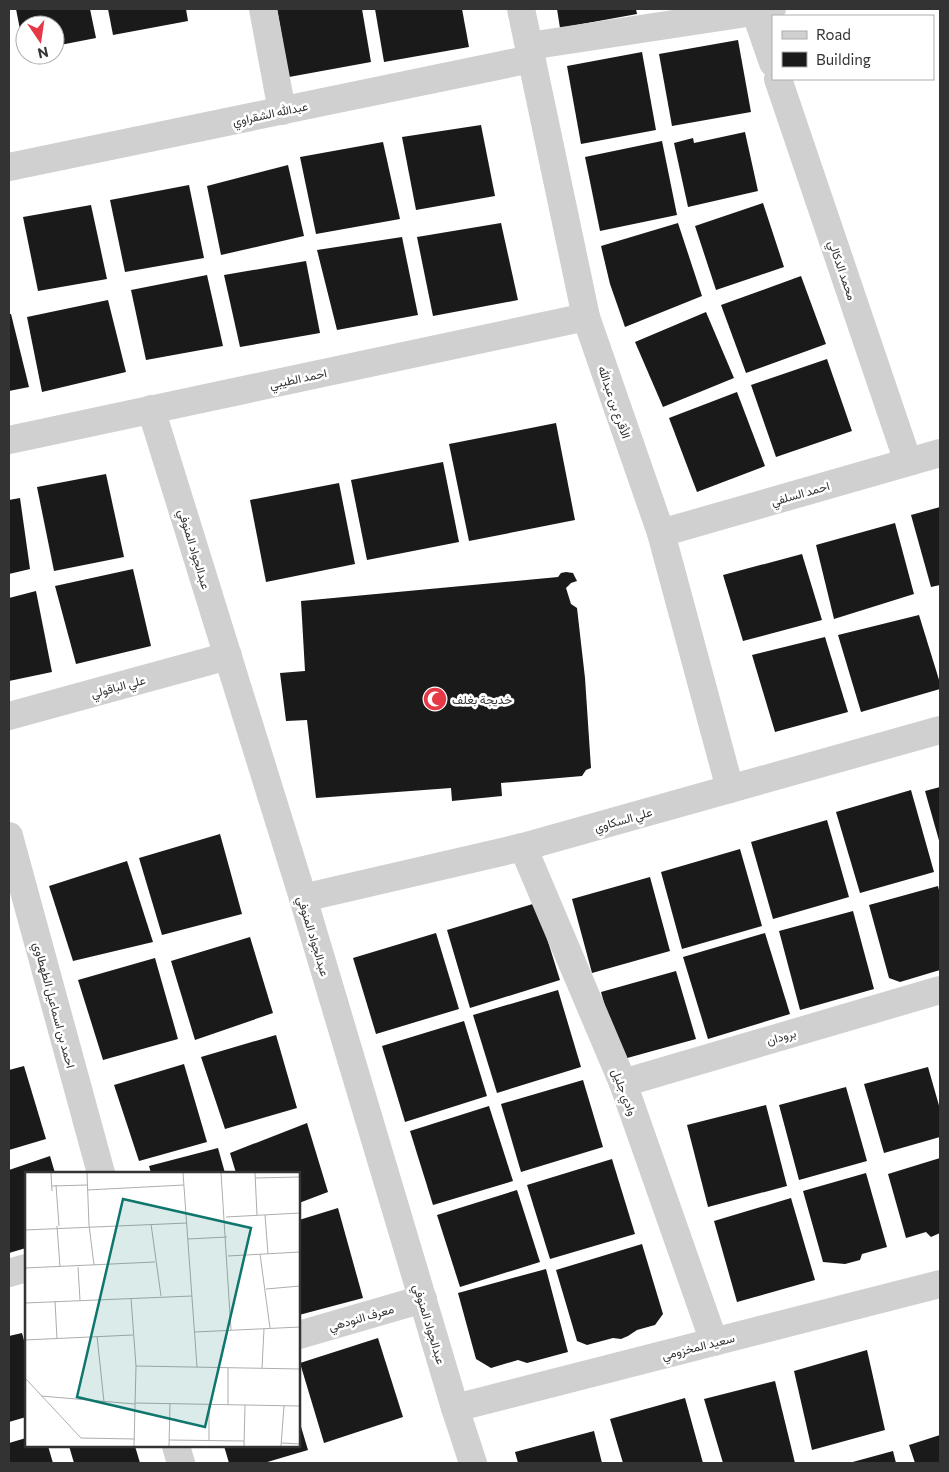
<svg xmlns="http://www.w3.org/2000/svg" width="949" height="1472" viewBox="0 0 949 1472" font-family="Commissioner,Vazirmatn,sans-serif">
  <rect width="100%" height="100%" fill="#fff"/>
  <g fill="#1a1a1a">
    <polygon points="16,9 90,9 96,38 55,46 55,25 25,25 24,50"/>
    <polygon points="108,9 186,9 188,21 113,35"/>
    <polygon points="277,9 362,9 371,62 289,77"/>
    <polygon points="375,9 462,9 469,47 384,62"/>
    <polygon points="557,9 636,9 637,14 560,28"/>
    <polygon points="738,40 751,112 672,126 659,54"/>
    <polygon points="642,52 656,130 581,144 567,66"/>
    <polygon points="481,125 495,196 416,210 402,137"/>
    <polygon points="745,132 758,191 688,207 674,143 693,138 694,143"/>
    <polygon points="662,141 677,215 600,231 585,157"/>
    <polygon points="383,142 400,219 316,234 300,157"/>
    <polygon points="288,165 304,236 221,255 207,186"/>
    <polygon points="189,185 204,258 125,272 110,200"/>
    <polygon points="763,203 784,267 716,290 695,226"/>
    <polygon points="91,205 107,279 38,291 23,217"/>
    <polygon points="501,223 518,300 433,316 417,237"/>
    <polygon points="678,223 702,296 625,327 610,284 601,246"/>
    <polygon points="402,237 418,315 337,330 317,250"/>
    <polygon points="306,261 320,333 240,347 224,275"/>
    <polygon points="207,275 223,346 146,360 131,290"/>
    <polygon points="801,276 826,344 746,373 721,305"/>
    <polygon points="108,300 126,372 42,392 27,317"/>
    <polygon points="706,312 734,378 663,407 635,342"/>
    <polygon points="9,314 11,314 29,387 9,391"/>
    <polygon points="827,359 852,431 776,457 751,385"/>
    <polygon points="737,392 765,466 697,492 669,418"/>
    <polygon points="556,423 575,520 469,541 449,444"/>
    <polygon points="443,462 459,542 367,560 351,480"/>
    <polygon points="106,474 124,557 54,571 37,487"/>
    <polygon points="339,483 355,564 266,582 250,500"/>
    <polygon points="20,498 30,569 9,574 9,500"/>
    <polygon points="940,507 940,585 931,587 911,515"/>
    <polygon points="895,523 914,594 834,619 816,545"/>
    <polygon points="802,554 822,620 743,641 723,575"/>
    <polygon points="133,569 151,646 76,664 55,586"/>
    <polygon points="566,572 573,573 577,581 571,583 566,588 571,604 577,608 585,678 591,768 586,770 582,776 501,783 502,796 452,801 451,788 316,798 307,720 286,721 280,673 305,671 301,601 558,577 561,573"/>
    <polygon points="36,591 52,672 9,681 9,598"/>
    <polygon points="919,615 940,683 940,689 861,712 838,635"/>
    <polygon points="825,637 848,712 775,732 752,655"/>
    <polygon points="940,787 940,844 925,791"/>
    <polygon points="911,790 934,872 860,893 836,812"/>
    <polygon points="827,820 849,897 773,919 751,842"/>
    <polygon points="220,834 242,914 162,935 139,858"/>
    <polygon points="740,849 762,926 682,949 661,872"/>
    <polygon points="127,861 153,942 73,961 49,886"/>
    <polygon points="650,877 670,951 592,973 572,899"/>
    <polygon points="938,886 940,894 940,970 900,982 889,978 869,905"/>
    <polygon points="536,903 560,980 470,1008 447,930"/>
    <polygon points="853,911 874,989 800,1010 779,931"/>
    <polygon points="436,933 459,1009 376,1034 353,958"/>
    <polygon points="765,933 790,1014 708,1039 683,957"/>
    <polygon points="250,937 273,1013 195,1040 171,961"/>
    <polygon points="155,958 178,1039 103,1060 78,980"/>
    <polygon points="676,971 696,1039 620,1060 601,992"/>
    <polygon points="558,990 581,1067 497,1093 473,1015"/>
    <polygon points="464,1021 487,1096 405,1122 382,1046"/>
    <polygon points="276,1035 297,1108 225,1129 201,1057"/>
    <polygon points="184,1064 207,1142 139,1161 114,1085"/>
    <polygon points="24,1066 46,1139 9,1150 9,1070"/>
    <polygon points="928,1067 940,1109 940,1137 884,1153 864,1084"/>
    <polygon points="583,1080 603,1147 521,1172 501,1104"/>
    <polygon points="846,1087 867,1161 799,1180 779,1105"/>
    <polygon points="766,1105 787,1186 708,1207 687,1125"/>
    <polygon points="489,1106 513,1181 433,1205 410,1131"/>
    <polygon points="307,1123 328,1192 299,1203 299,1173 236,1173 230,1153"/>
    <polygon points="218,1148 225,1173 151,1173 149,1166"/>
    <polygon points="50,1156 55,1173 26,1173 26,1248 9,1253 9,1170"/>
    <polygon points="940,1158 940,1233 931,1237 926,1232 906,1238 888,1174"/>
    <polygon points="612,1159 635,1234 550,1259 527,1185"/>
    <polygon points="866,1173 887,1247 862,1254 860,1260 845,1264 823,1262 803,1191"/>
    <polygon points="517,1190 540,1262 460,1287 437,1215"/>
    <polygon points="791,1198 815,1280 737,1302 714,1221"/>
    <polygon points="338,1208 363,1298 299,1315 299,1220"/>
    <polygon points="642,1244 663,1314 655,1325 637,1330 628,1336 621,1339 613,1338 587,1345 577,1341 556,1270"/>
    <polygon points="546,1269 568,1352 527,1363 518,1360 491,1368 476,1359 458,1293"/>
    <polygon points="22,1333 26,1348 26,1417 9,1422 9,1336"/>
    <polygon points="378,1338 403,1417 324,1443 300,1363"/>
    <polygon points="867,1350 885,1430 812,1450 794,1371"/>
    <polygon points="775,1381 795,1463 723,1463 704,1399"/>
    <polygon points="685,1398 703,1463 623,1463 610,1419"/>
    <polygon points="299,1420 308,1450 264,1463 229,1463 224,1446 299,1446"/>
    <polygon points="594,1431 602,1463 518,1463 515,1452"/>
    <polygon points="940,1435 940,1463 915,1463 909,1445"/>
    <polygon points="26,1438 26,1446 48,1446 53,1463 9,1463 9,1443"/>
    <polygon points="69,1446 135,1446 140,1463 74,1463"/>
    <polygon points="893,1451 896,1463 849,1463"/>
  </g>
  <g fill="none" stroke-linecap="round" stroke-linejoin="round">
    <g stroke="#d0d0d0" stroke-width="28">
      <polyline points="263,9 282,111"/>
      <polyline points="521,9 586,317 661,533 730,789"/>
      <polyline points="755,11 773,63"/>
      <polyline points="529,46 772,9"/>
      <polyline points="778,79 908,462"/>
      <polyline points="9,167 531,59"/>
      <polyline points="151,409 303,898 455,1408 473,1463"/>
      <polyline points="9,440 586,317"/>
      <polyline points="661,533 940,453"/>
      <polyline points="9,716 228,656"/>
      <polyline points="9,836 101,1173"/>
      <polyline points="523,847 623,1083 714,1342"/>
      <polyline points="303,898 523,847 940,730"/>
      <polyline points="623,1083 940,990"/>
      <polyline points="9,1273 26,1268"/>
      <polyline points="299,1335 423,1299"/>
      <polyline points="455,1408 940,1284"/>
      <polyline points="176,1446 181,1463"/>
    </g>
  </g>
  <defs>
    <g id="mosque-disc" transform="scale(1.25)"><circle r="9.5" fill="#e63946" stroke="#fff"/><path d="M3.5-4.9A6 6 0 1 0 3.5 4.9A5 5 0 1 1 3.5-4.9Z" fill="#fff"/></g>
  </defs>
  <g fill-rule="evenodd">
    <use href="#mosque-disc" x="435" y="699"/>
  </g>
  <g text-anchor="middle" dominant-baseline="central" stroke-width="5" stroke-linejoin="round" paint-order="stroke">
    <g font-size="12" fill="#333" stroke="#fff">
      <text transform="translate(270 113) rotate(-12)">عبدالله الشقراوي</text>
      <text transform="translate(843 270) rotate(71)">محمد الدكالي</text>
      <text transform="translate(298 378) rotate(-12)">احمد الطيبي</text>
      <text transform="translate(615 402) rotate(71)">الأقرع بن عبدالله</text>
      <text transform="translate(800 493) rotate(-16)">احمد السلفي</text>
      <text transform="translate(195 549) rotate(73)">عبدالجواد المنوفي</text>
      <text transform="translate(118 686) rotate(-15)">علي الباقولي</text>
      <text transform="translate(623 819) rotate(-16)">علي السكاوي</text>
      <text transform="translate(314 936) rotate(73)">عبدالجواد المنوفي</text>
      <text transform="translate(55 1005) rotate(75)">احمد بن اسماعيل الطهطاوي</text>
      <text transform="translate(781 1036) rotate(-16)">برودان</text>
      <text transform="translate(625 1092) rotate(69)">وادي جليل</text>
      <text transform="translate(361 1317) rotate(-16)">معرف النودهي</text>
      <text transform="translate(430 1324) rotate(73)">عبدالجواد المنوفي</text>
      <text transform="translate(698 1346) rotate(-14)">سعيد المخزومي</text>
    </g>
    <g font-size="12" fill="#333" stroke="#fff" text-anchor="start">
      <text x="452" y="699">خديجة بغلف</text>
    </g>
  </g>
  <g transform="translate(25 1172)">
    <rect width="275" height="275" fill="#fff"/>
    <path fill="none" stroke="#adadad" stroke-width="1" d="M26 1 27 19M62 1 64 53 69 93M158 1 172 195M196 1 206 158M230 1 232 43M230 6 275 5M31 13 34 54M27 14 62 13M62 18 159 13M240 43 243 82M201 45 275 41M126 52 136 124M32 54 35 95M0 58 162 51M163 67 202 65M235 82 245 156M203 84 275 80M53 95 55 128M0 96 130 90M241 117 275 114M106 126 111 194 109 274M30 129 32 167M0 131 167 124M170 160 275 155M72 164 79 230M0 168 108 163M111 194 275 197M237 196 239 157M0 206 56 266 110 267M16 224 110 232M110 231 275 234M203 233V196M144 268 219 269M184 268V232M257 271 275 272M144 274 145 231M219 274 220 233M256 274 259 234"/>
    <path fill="#0f766e" fill-opacity="0.15" stroke="#0f766e" stroke-width="2.5" d="M98 27 226 56 180 255 52 225Z"/>
    <rect width="275" height="275" fill="none" stroke="#333" stroke-width="2.5"/>
  </g>
  <rect width="949" height="1472" fill="none" stroke="#333333" stroke-width="20"/>
  <rect x="772" y="15" width="162" height="65" fill="#ffffff" stroke="#adadad"/>
  <rect x="782" y="31" width="25" height="8" fill="#d0d0d0" stroke="#adadad"/>
  <text x="816" y="40" font-size="15" fill="#333333">Road</text>
  <rect x="782" y="52" width="25" height="15" fill="#1a1a1a" stroke="#adadad"/>
  <text x="816" y="65" font-size="15" fill="#333333">Building</text>
  <g transform="translate(40 40) rotate(167)"><circle r="24" fill="#ffffff" stroke="#adadad"/>
  <path d="M0-4L9 19L0 12L-9 19Z" fill="#e63946"/>
  <text y="-8" font-size="14" font-weight="bold" text-anchor="middle" fill="#333333">N</text>
  </g>
</svg>
